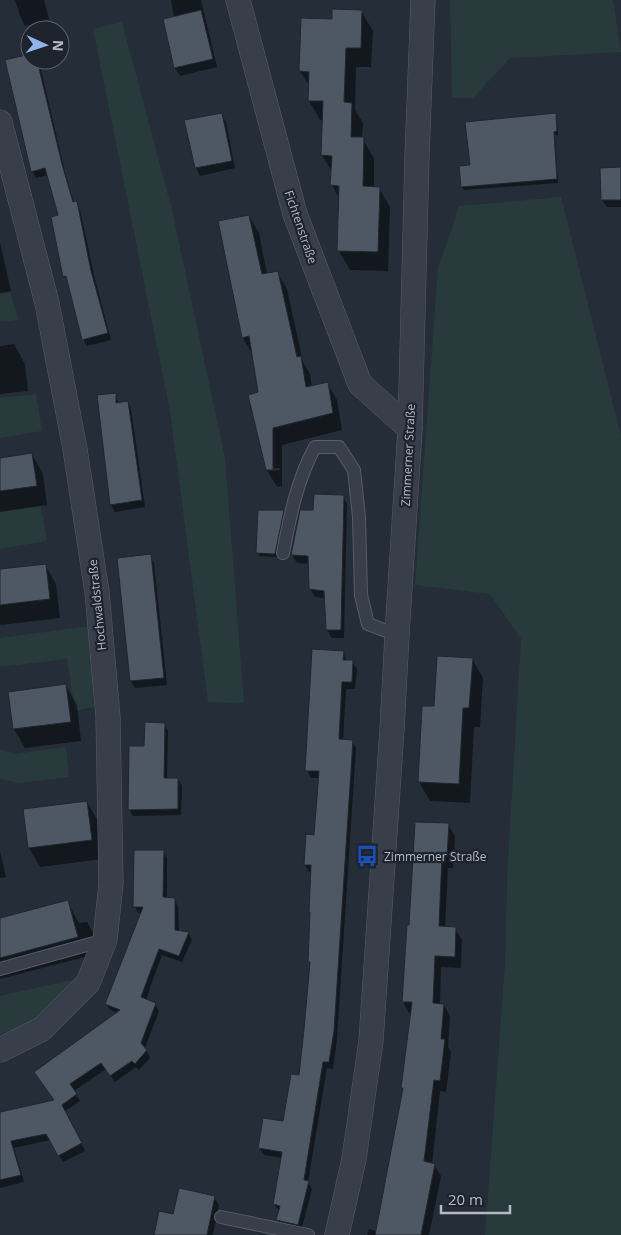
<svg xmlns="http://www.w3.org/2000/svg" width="621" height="1235" viewBox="0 0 621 1235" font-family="'Open Sans',sans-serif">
  <rect width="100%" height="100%" fill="#252d39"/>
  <g fill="#283a3b">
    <polygon points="450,0 613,0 621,52 510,58 473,98 452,98"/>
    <polygon points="122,22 172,210 225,458 244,703 208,702 170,411 93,29"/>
    <polygon points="561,197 621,436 621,1235 485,1235 505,964 507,878 521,639 490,594 415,585 438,267 454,223 458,206"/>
    <polygon points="10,293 19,320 0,322 0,294"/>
    <polygon points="36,394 42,431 0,438 0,398"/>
    <polygon points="41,506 47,541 0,549 0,511"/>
    <polygon points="90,626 94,707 75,711 67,659 0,667 0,638"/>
    <polygon points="66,747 69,777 19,783 0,779 0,749 14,754"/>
    <polygon points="75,979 51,1009 21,1028 0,1034 0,996"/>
  </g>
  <g fill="#0007" fill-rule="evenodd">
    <polygon points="15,0 44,0 49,19 25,26 21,18"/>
    <polygon points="171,0 201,0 217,67 180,76 175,68 164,20 174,17"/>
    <polygon points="361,11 373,31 371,67 356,67 355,110 363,123 362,138 374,158 374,188 379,188 390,207 388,271 350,270 339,251 340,200 332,185 332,172 322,155 324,120 320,120 309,101 310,87 300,71 302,19 333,20"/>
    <polygon points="30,55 30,60 39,61 65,172 74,203 76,203 80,210 95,279 111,340 87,346 83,339 69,284 65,276 59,216 48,175 36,178 32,171 6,61"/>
    <polygon points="221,114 226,122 235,168 200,176 196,168 186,121"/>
    <polygon points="555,114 557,118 558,135 555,135 558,183 464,190 462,187 471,166"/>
    <polygon points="621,169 621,207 607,207 602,200"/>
    <path d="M249 216 259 233 267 274 277 272 287 289 303 362 310 374 312 387 327 383 337 400 342 430 282 445V486L277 487 267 470 259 393 253 355 243 338ZM279 468 280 470 270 471V469Z"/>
    <polygon points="0,242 11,291 0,293"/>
    <polygon points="14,344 25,364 28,391 0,394 0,346"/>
    <polygon points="115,395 119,403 127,402 131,409 145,507 115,512 111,505 98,396"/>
    <polygon points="32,454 43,474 47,505 0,512 0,459"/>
    <polygon points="343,496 347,504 344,638 332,638 327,630 326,598 315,597 310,589 310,564 297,563 292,555 314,512"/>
    <polygon points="283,511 285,515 277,557 260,556 257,552"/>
    <polygon points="150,556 154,563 167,685 135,688 131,681 118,559"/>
    <polygon points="45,565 56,584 60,618 1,625 0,623 0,570"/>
    <polygon points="343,652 347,661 352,662 357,669 355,689 346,689 343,740 352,741 356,748 337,1039 333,1069 327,1068 308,1182 312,1189 301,1231 282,1227 278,1220 280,1212 274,1204 282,1158 264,1155 259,1148 284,1123 300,1077 311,965 310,962 312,872 309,872 305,865 316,836 320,778 311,778 307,770"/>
    <polygon points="472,659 483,678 480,727 474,727 470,803 430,801 419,782 435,708"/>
    <polygon points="66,686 77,705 81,741 25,748 14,729"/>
    <polygon points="164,724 168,731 167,779 178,779 182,786 181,815 133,816 129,809 145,747"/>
    <polygon points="87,802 98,821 103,859 40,867 29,848"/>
    <polygon points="448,825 455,836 453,868 448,868 445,928 455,929 462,940 461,968 441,967 440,1005 444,1005 450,1017 448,1047 451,1052 446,1092 440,1091 432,1164 434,1165 441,1176 429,1235 367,1235 369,1229 377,1231 404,1090 403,1088 412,1013 409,1013 403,1002 411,926"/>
    <polygon points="0,851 6,877 0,878"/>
    <polygon points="163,851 167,858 167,898 174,899 178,906 179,931 188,933 192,940 182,962 162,955 151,985 146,1000 155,1004 159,1011 145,1048 150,1058 139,1070 136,1067 115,1082 106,1069 74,1091 80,1101 64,1112 85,1151 63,1162 50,1140 14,1148 24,1182 0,1188 0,1113 56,1101 118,1013 110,1010 106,1004 141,913 138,913 135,906"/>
    <polygon points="67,901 79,923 87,922 98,941 100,953 0,979 0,919"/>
    <polygon points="214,1197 219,1205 213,1235 155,1235 174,1215"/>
  </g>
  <g fill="#4e5764" stroke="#202630">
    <polygon points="332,9 362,10 361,48 346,48 344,102 352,103 351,137 364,137 363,186 380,187 378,252 337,251 339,186 330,185 332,156 321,155 323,101 308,101 309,72 299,71 301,18 332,19"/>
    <polygon points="201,10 213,59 174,68 163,19"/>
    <polygon points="30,54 30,60 37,60 62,164 73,202 77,201 91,271 108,333 82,340 66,276 63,277 51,217 58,215 45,168 31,172 5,60"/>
    <polygon points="222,113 232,161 195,168 184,120"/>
    <polygon points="556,113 557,131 554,132 557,179 461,187 459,166 470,165 465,122"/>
    <polygon points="621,167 621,200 601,200 600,168"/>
    <polygon points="249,215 262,274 278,271 297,357 301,356 306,387 328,382 333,413 273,428 273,470 266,470 248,395 258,392 249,336 242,338 218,221"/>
    <polygon points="116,393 116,403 128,401 142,500 110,505 97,395"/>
    <polygon points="32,453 37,486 0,491 0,458"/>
    <polygon points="314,494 344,495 341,630 326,630 324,591 309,589 308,556 291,555 300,510 313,510"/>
    <polygon points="258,510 284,510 275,554 256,553"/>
    <polygon points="151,554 164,678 130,681 117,558"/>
    <polygon points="46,564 50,599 0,605 0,569"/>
    <polygon points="312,649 344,651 343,660 353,660 352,682 342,682 339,739 353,740 334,1031 329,1062 323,1062 304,1180 309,1181 298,1225 276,1220 280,1206 273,1204 282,1152 258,1148 263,1118 283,1121 291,1074 299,1075 304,1029 310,962 308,962 310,912 309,912 311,865 304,865 306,834 314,835 319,771 305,771"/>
    <polygon points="437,656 473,658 469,708 463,708 459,784 418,782 422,706 434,706"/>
    <polygon points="66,684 71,722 13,729 8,692"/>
    <polygon points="145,722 165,723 164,778 178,778 178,809 128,810 129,746 144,746"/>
    <polygon points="87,801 92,840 28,848 23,809"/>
    <polygon points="415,822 449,823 447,857 442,856 439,926 456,927 455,957 435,956 433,1003 444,1004 441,1039 445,1039 440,1081 434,1080 424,1161 435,1164 421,1235 375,1235 403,1088 401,1088 412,1002 402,1002 407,925 409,925"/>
    <polygon points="134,850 164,850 163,897 175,898 175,930 189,932 179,956 159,949 148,978 141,997 156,1003 141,1043 147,1050 135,1064 132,1061 110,1076 101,1063 70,1084 77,1094 62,1105 82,1143 58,1156 46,1134 11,1141 21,1175 0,1180 0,1112 54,1100 34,1072 120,1010 105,1004 143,907 133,907"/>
    <polygon points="68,900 78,937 0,958 0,918"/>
    <polygon points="179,1188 215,1196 207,1235 154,1235 159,1211 173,1214"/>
  </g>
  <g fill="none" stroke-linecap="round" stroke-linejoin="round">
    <g stroke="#575d67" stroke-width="14">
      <g id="service">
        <path d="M283 553C290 516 297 480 315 447H339L354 470 359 517 361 595 368 624 397 635"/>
        <polyline points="0,969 105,940"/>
        <polyline points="221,1217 308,1235"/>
      </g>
    </g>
    <g stroke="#575d67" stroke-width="25">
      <g id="minor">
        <polyline points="238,0 295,214 360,384 410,429"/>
        <polyline points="0,122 47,303 75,449 97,592 108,717 111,883 105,940 88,983 42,1029 0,1050"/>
        <polyline points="337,1235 354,1159 371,1041 392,729 397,635 410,429 417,156 423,0"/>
      </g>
    </g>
    <use href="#service" stroke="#393f4a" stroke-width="12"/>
    <use href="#minor" stroke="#393f4a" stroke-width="24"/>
  </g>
  <defs>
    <g id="bus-bare" transform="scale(1.725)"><path d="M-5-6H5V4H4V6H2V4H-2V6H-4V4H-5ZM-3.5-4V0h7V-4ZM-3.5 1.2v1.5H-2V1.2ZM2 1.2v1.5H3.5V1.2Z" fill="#1a4fb4" stroke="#1e242e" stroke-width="2.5" paint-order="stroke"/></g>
  </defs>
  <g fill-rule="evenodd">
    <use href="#bus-bare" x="367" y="856"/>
  </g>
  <g text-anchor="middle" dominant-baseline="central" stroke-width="4.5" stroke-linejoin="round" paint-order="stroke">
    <g font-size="12" fill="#b4bac5" stroke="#1e242e">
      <text transform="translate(301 227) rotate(71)">Fichtenstraße</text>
      <text transform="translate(408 455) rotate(-87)">Zimmerner Straße</text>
      <text transform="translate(97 605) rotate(-96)">Hochwaldstraße</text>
    </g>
    <g font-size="12" fill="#b4bac5" stroke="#1e242e" text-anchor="start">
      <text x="384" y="856">Zimmerner Straße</text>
    </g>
  </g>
  <g transform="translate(45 45) rotate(93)"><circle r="24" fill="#1e242e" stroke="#5a606a"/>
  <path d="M0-4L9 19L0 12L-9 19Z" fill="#93b3ec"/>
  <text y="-8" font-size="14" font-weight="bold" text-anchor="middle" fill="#b4bac5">N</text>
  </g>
  <path d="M441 1205v8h69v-8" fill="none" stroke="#b4bac5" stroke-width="2.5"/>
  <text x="448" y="1205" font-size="15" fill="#b4bac5" stroke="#1e242e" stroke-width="4" paint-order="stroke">20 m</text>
</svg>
